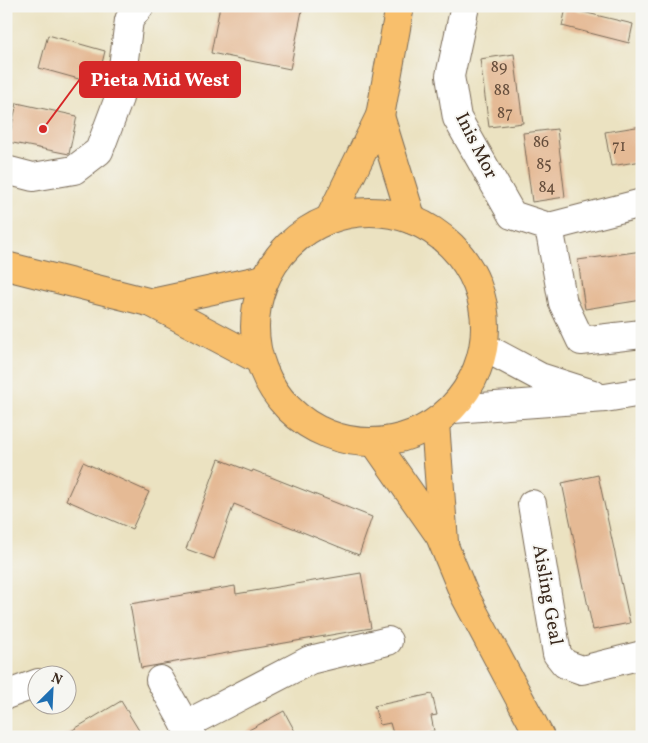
<svg xmlns="http://www.w3.org/2000/svg" width="648" height="743" viewBox="0 0 648 743" font-family="Vollkorn,serif">
  <rect width="100%" height="100%" fill="#f6f6f2"/>
  <filter id="ink" filterUnits="userSpaceOnUse"><feTurbulence type="fractalNoise" baseFrequency=".02" numOctaves="2"/><feDisplacementMap in="SourceGraphic" scale="10" xChannelSelector="R" yChannelSelector="G"/><feConvolveMatrix kernelMatrix="1 2 1 2 8 2 1 2 1" color-interpolation-filters="sRGB"/></filter>
  <filter id="wash" filterUnits="userSpaceOnUse"><feTurbulence type="fractalNoise" baseFrequency=".0096" numOctaves="4" result="noise"/><feDisplacementMap in="SourceGraphic" scale="20" xChannelSelector="R" yChannelSelector="G"/><feGaussianBlur stdDeviation="1.12" result="paint"/><feColorMatrix in="noise" values="0 0 0 0 0 0 0 0 0 0 0 0 0 0 0 0 0 1.4 0 .05"/><feComposite in="paint" operator="in"/></filter>
  <g filter="url(#wash)">
    <rect width="100%" height="100%" fill="#ebe2c1"/>
    <g id="blocks">
      <g fill="#e5ba95">
        <polygon points="220,6 303,6 290,69 211,53"/>
        <polygon points="566,8 633,24 629,43 562,26"/>
        <polygon points="48,35 105,51 97,84 39,68"/>
        <polygon points="514,54 523,123 489,127 480,59"/>
        <polygon points="17,103 77,116 69,154 8,142"/>
        <polygon points="642,126 642,161 611,166 605,132"/>
        <polygon points="557,129 565,197 532,202 523,133"/>
        <polygon points="642,251 642,300 585,309 578,260"/>
        <polygon points="219,459 252,472 253,470 372,517 359,555 234,504 214,559 186,549"/>
        <polygon points="83,462 149,492 132,529 66,500"/>
        <polygon points="598,475 630,623 593,630 562,483"/>
        <polygon points="361,573 371,628 141,668 130,604 235,586 236,594"/>
        <polygon points="432,694 437,715 431,716 434,731 429,732 431,737 394,737 390,723 380,725 374,706"/>
        <polygon points="121,701 143,737 61,737"/>
        <polygon points="284,711 298,737 236,737"/>
      </g>
    </g>
  </g>
  <g filter="url(#ink)">
    <use href="#blocks" fill-opacity="0" stroke="#796a57" stroke-width="1"/>
    <g fill="none" stroke-linecap="round" stroke-linejoin="round">
      <g stroke="#796a57" stroke-width="30">
        <g id="minor">
          <polyline points="465,6 450,76 457,118 512,215 549,227 563,303 581,341 642,334"/>
          <polyline points="6,170 33,177 74,170 99,151 119,98 129,20 140,6"/>
          <polyline points="549,227 642,203"/>
          <polyline points="484,347 540,377 593,394"/>
          <polyline points="453,409 605,398 642,392"/>
          <polyline points="532,504 557,654 565,664 582,670 642,655"/>
          <polyline points="160,680 192,737"/>
          <polyline points="6,695 38,683"/>
          <polyline points="185,725 310,660 388,641"/>
        </g>
      </g>
      <g stroke="#796a57" stroke-width="30">
        <g id="major">
          <polyline points="380,116 412,220"/>
          <circle cx="370" cy="327" r="115"/>
          <polyline points="330,218 380,116 400,6"/>
          <polyline points="6,266 152,303 258,359"/>
          <polyline points="152,303 264,279"/>
          <polyline points="435,423 444,542"/>
          <polyline points="375,443 440,536 464,594 540,737"/>
        </g>
      </g>
      <use href="#minor" stroke="#fff" stroke-width="28"/>
      <use href="#major" stroke="#f8bf6c" stroke-width="28"/>
    </g>
  </g>
  <g text-anchor="middle" dominant-baseline="central" stroke-width="4" stroke-linejoin="round" paint-order="stroke">
    <g font-size="16" fill="#664e3c">
      <text x="499" y="68">89</text>
      <text x="502" y="91">88</text>
      <text x="505" y="114">87</text>
      <text x="541" y="143">86</text>
      <text x="619" y="147">71</text>
      <text x="544" y="165">85</text>
      <text x="547" y="188">84</text>
    </g>
    <g font-size="19" fill="#3b2a1e" stroke="#f6f6f2">
      <text transform="translate(476 146) rotate(63)">Inis Mor</text>
      <text transform="translate(547 595) rotate(80)">Aisling Geal</text>
    </g>
  </g>
  <path fill="none" stroke="#d62828" stroke-width="2" d="M43 129L80 79"/>
  <circle fill="#d62828" stroke="#f6f6f2" stroke-width="2" cx="43" cy="129" r="5"/>
  <rect fill="#d62828" stroke="#d62828" stroke-width="2" x="80" y="62" width="160" height="35" rx="5"/>
  <g font-size="20" text-anchor="middle" font-weight="bold" fill="#fff">
    <text x="160" y="86">Pieta Mid West</text>
  </g>
  <rect width="648" height="743" fill="none" stroke="#f6f6f2" stroke-width="25"/>
  <g transform="translate(52 690) rotate(24)"><circle r="24" fill="#f6f6f2" stroke="#aba49d"/>
  <path d="M0-4L9 19L0 12L-9 19Z" fill="#1f6fb2"/>
  <text y="-8" font-size="14" font-weight="bold" text-anchor="middle" fill="#3b2a1e">N</text>
  </g>
</svg>
